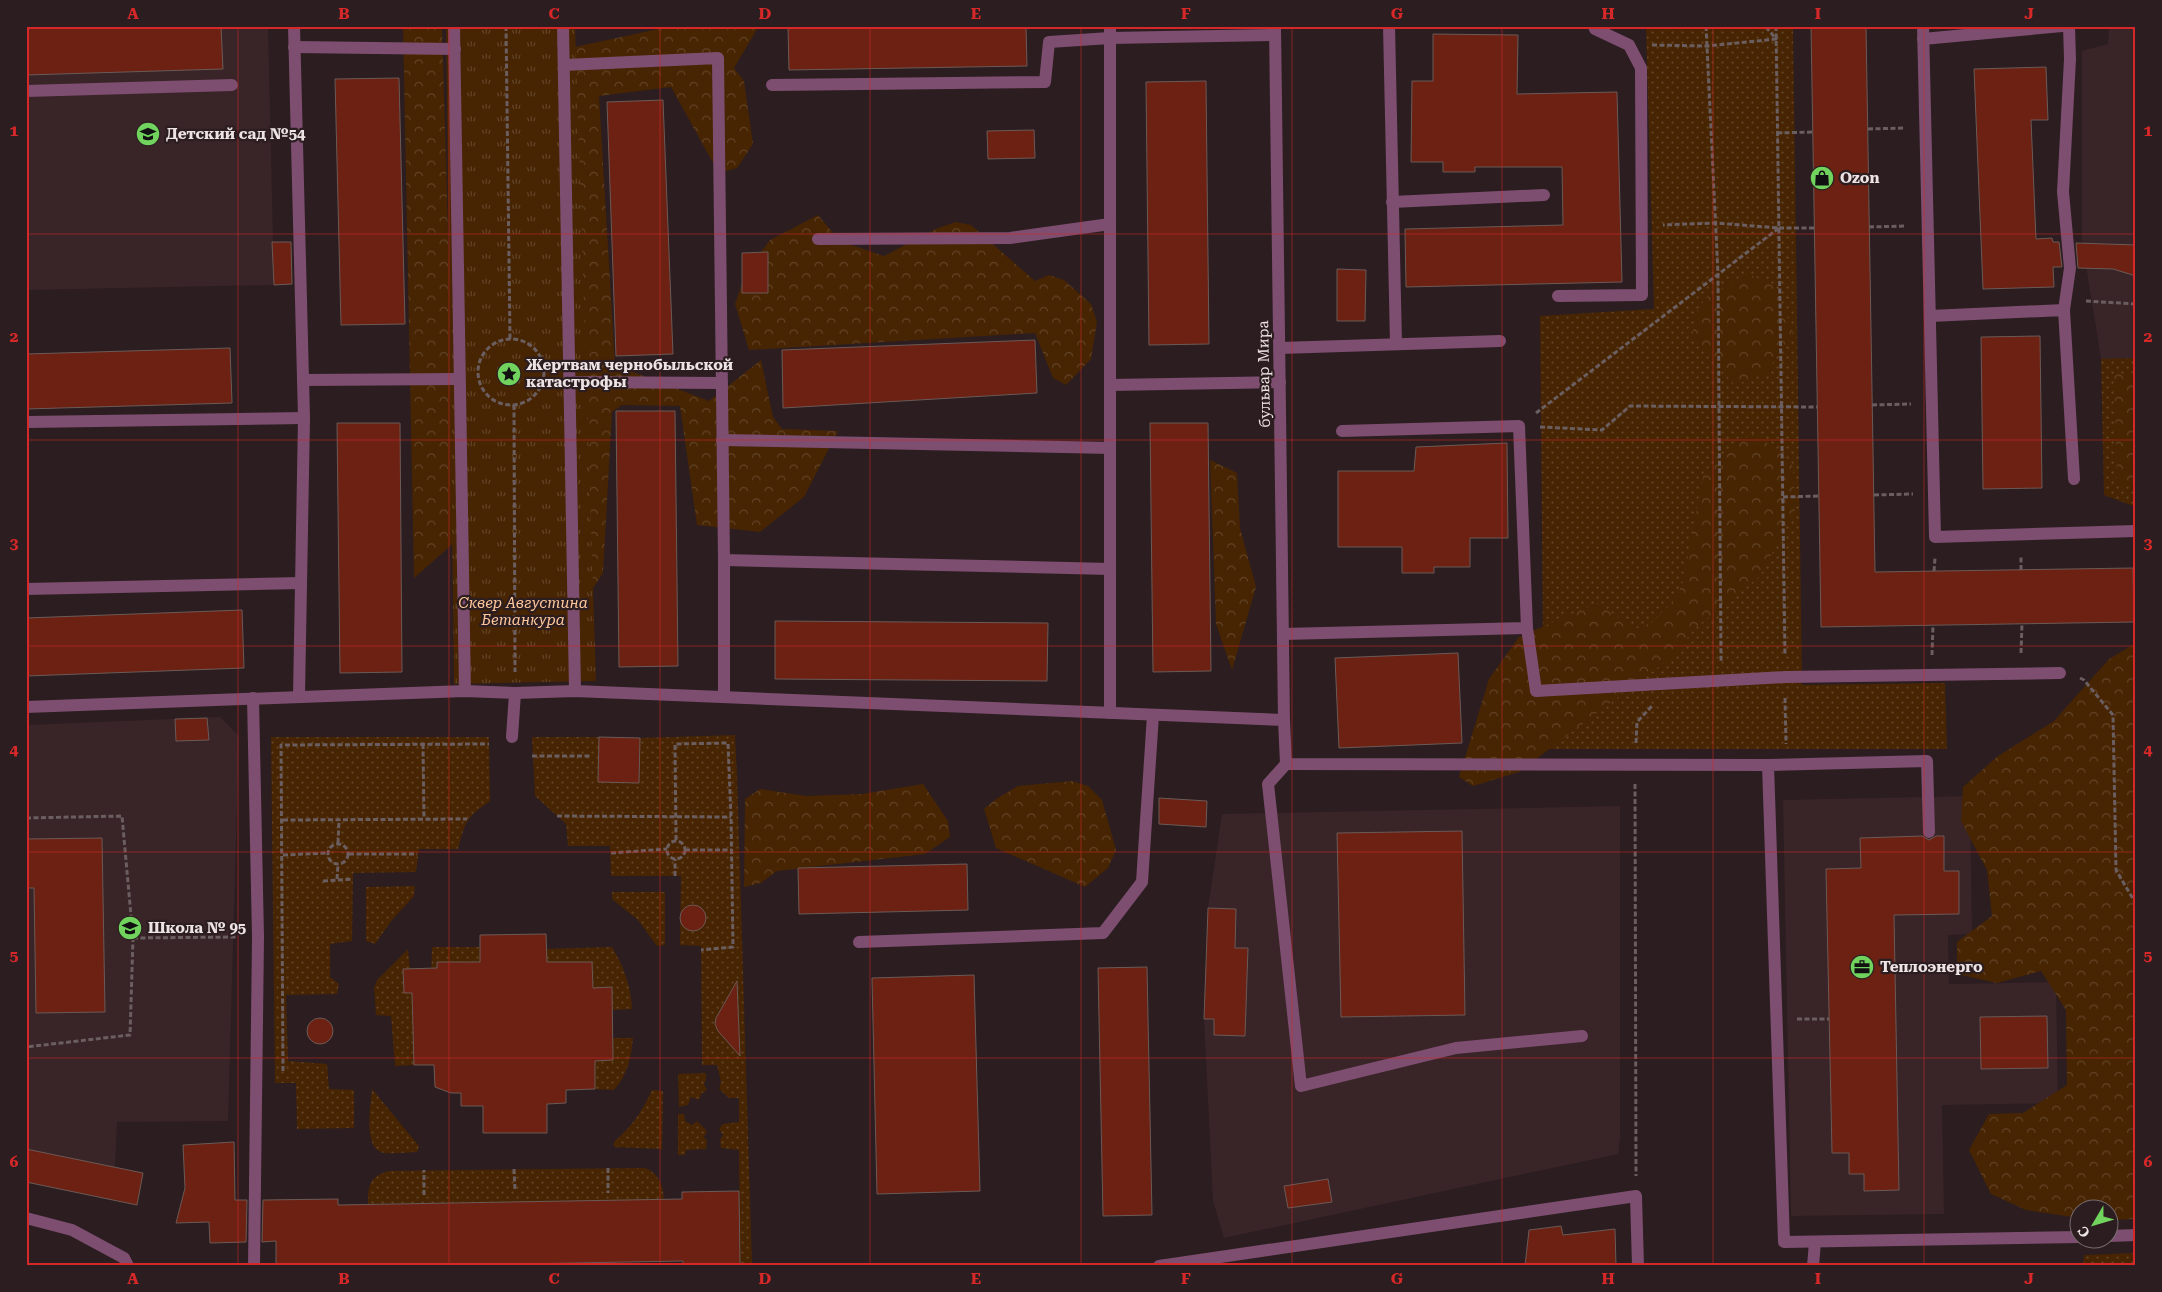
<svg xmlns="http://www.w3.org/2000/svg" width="2162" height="1292" viewBox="0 0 2162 1292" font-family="'Roboto Serif',serif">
  <defs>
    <pattern id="grass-dots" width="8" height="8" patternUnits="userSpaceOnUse" patternTransform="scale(1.25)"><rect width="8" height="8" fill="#472402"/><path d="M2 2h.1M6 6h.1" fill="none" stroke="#624427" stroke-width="1.8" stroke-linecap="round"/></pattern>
    <pattern id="forest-crowns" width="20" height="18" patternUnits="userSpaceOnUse" patternTransform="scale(1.25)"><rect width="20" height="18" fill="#472402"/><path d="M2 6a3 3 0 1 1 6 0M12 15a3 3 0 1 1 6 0" fill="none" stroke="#624427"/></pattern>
    <pattern id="park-tufts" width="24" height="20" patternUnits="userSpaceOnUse" patternTransform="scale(1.25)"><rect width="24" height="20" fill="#472402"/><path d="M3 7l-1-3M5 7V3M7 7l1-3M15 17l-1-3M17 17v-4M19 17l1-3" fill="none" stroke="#624427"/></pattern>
  </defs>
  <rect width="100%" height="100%" fill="#2b1d20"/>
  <g fill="#392428">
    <polygon points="26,26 268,26 274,285 26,290"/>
    <polygon points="2109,26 2136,26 2136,358 2101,359 2082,240 2082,51 2108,44"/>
    <polygon points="220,717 239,736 228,1121 117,1122 115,1168 26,1149 26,725"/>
    <polygon points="1970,796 1972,934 1948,935 1949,984 2056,982 2058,1103 1942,1105 1944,1214 1791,1216 1783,800"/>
    <polygon points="1620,806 1620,1137 1618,1154 1224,1238 1213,1201 1204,1019 1208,908 1222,814"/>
  </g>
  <g fill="url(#grass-dots)" fill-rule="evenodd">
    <polygon points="1646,26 1793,26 1802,685 1945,683 1947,749 1544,749 1540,316 1654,309"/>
    <polygon points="2136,358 2136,507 2104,495 2101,359"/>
    <path d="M735 735 737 775 752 1266H740L739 1150 721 1148 720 1140 723 1135 719 1129 723 1124 739 1122V1098H729L719 1089 721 1082 717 1065H702L701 946 680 945 681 876H611L610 846H568L566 824 535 796 532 737H599L598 782 639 783 640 738ZM693 908 700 911 703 918 701 925 694 928 687 926 683 919 686 912ZM727 1007H738L739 1037H723L715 1024Z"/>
    <path d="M271 737H489L490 801C466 818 466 820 458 849H419L416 872 353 873 352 941 330 944V977L339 984 337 994 286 995 288 1061 327 1064 329 1089 354 1090V1128L297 1129 296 1083H275Z"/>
    <polygon points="415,886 414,896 392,920 375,944 366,941 366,887"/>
    <polygon points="612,892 665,892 665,945 657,946 638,920 612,899"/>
    <polygon points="432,947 480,947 480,962 438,963 438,975 431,975"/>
    <path d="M612 947C624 967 631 986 632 1009L612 1010V988H593L592 962H546V949Z"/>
    <polygon points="408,949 410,969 403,970 404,993 412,993 414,1065 395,1066 391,1016 376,1015 374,988 377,980"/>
    <path d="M613 1038H633C631 1058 628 1074 614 1090L595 1089V1061L613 1060Z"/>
    <polygon points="706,1073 706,1080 704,1084 707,1090 701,1094 699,1100 691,1097 688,1105 679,1107 678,1074"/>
    <path d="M372 1089 419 1146 417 1152C408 1152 388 1155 381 1152 363 1146 371 1103 372 1089Z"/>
    <path d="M652 1090 663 1091 662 1149 614 1147V1142C633 1125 641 1113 652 1090Z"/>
    <polygon points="678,1114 684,1114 685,1121 692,1125 697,1121 707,1131 704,1137 707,1141 706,1149 686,1150 685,1155 678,1155"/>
    <path d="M645 1168C659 1173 663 1186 664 1200L368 1204C368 1186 369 1177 388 1171Z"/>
    <polygon points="2136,1253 2136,1266 2083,1266 2084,1255"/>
  </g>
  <g fill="url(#forest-crowns)">
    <polygon points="403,26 442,26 457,540 414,578"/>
    <polygon points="700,26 759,26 734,68 744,81 753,144 737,168 723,172 712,161 671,87 599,96 615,365 709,401 761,360 773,417 782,429 838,431 804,497 760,532 697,525 680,406 622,405 612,412 603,573 588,596 556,51 663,28"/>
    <polygon points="818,215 840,241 884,256 938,228 956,222 971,225 1035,281 1049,275 1064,280 1091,304 1097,322 1091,359 1066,385 1053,378 1035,333 749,350 735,304 747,270 770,240"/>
    <polygon points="1746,273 1776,287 1793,332 1766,373 1735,385 1692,338 1695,314 1705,299"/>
    <polygon points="2136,373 2136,490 2117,483 2114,374"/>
    <polygon points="1754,432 1792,463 1796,508 1760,576 1695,628 1674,655 1519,772 1473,786 1459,777 1489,679 1519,637 1597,603 1635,629 1651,623 1675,600 1683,582 1704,472"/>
    <polygon points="1210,460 1237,473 1240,528 1256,587 1232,670 1216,624"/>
    <polygon points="2136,643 2136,1219 2110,1220 2110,1210 2080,1210 2079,1218 2026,1210 1991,1194 1969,1150 1989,1114 2023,1113 2067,1085 2066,1010 2041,971 1997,983 1957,974 1957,942 1992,916 1987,870 1961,821 1963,787 1998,756 2054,721 2109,659"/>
    <polygon points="1072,781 1088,786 1102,800 1116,850 1108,868 1085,887 996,848 984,809 996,799 1018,786"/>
    <polygon points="923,784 948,821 950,837 925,854 777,871 761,883 744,887 745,799 760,789 806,796 862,794"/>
  </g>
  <polygon fill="url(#park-tufts)" points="446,26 575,26 596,681 454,684"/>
  <g fill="#6d2112" stroke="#6b5a57">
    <polygon points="26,26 221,26 223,69 26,75"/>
    <polygon points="788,26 1026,26 1027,66 789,70"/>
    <polygon points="1811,26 1866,26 1875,572 2133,568 2134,622 1821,627"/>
    <polygon points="1433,34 1518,35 1517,94 1617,92 1622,282 1406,287 1405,229 1563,225 1562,167 1475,167 1475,172 1443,172 1443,162 1411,162 1412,81 1433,81"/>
    <polygon points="2046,67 2048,120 2031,120 2036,239 2052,238 2053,242 2059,242 2062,267 2053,267 2054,287 1983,289 1974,69"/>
    <polygon points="399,78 405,324 341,325 335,79"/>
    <polygon points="1206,81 1209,344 1149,345 1146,82"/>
    <polygon points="663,100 673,354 616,356 607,102"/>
    <polygon points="1034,130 1035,158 988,159 987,131"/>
    <polygon points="272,242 291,242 292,284 274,285"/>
    <polygon points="2076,243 2136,245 2136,276 2113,269 2078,268"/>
    <polygon points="768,252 768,293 742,293 742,253"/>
    <polygon points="1337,269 1366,270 1365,321 1337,321"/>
    <polygon points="2040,336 2042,488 1983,489 1981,337"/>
    <polygon points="1035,340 1037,393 783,408 782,350"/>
    <polygon points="230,348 232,403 26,409 26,354"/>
    <polygon points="616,411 675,411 678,666 619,667"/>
    <polygon points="337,423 400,423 402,672 340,673"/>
    <polygon points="1150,423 1208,423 1211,671 1153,672"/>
    <polygon points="1507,443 1508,538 1470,538 1470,567 1434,567 1434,573 1402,573 1402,547 1338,547 1338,471 1414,471 1416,447"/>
    <polygon points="242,610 244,668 26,676 26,618"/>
    <polygon points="775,621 1048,623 1047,681 775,679"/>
    <polygon points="1458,653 1462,743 1339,748 1335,658"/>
    <polygon points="207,718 209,740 176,741 175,719"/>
    <polygon points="599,737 640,738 639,783 598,782"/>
    <polygon points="1159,798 1207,801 1206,827 1159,824"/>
    <polygon points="1462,831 1465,1015 1341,1017 1337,833"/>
    <polygon points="1922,836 1929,840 1936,836 1944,836 1944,871 1959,871 1959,914 1894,915 1899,1190 1864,1191 1864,1174 1849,1174 1849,1153 1832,1153 1826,869 1861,868 1860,838"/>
    <polygon points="102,838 105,1012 36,1013 34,888 26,888 26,839"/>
    <polygon points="967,864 968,910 799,914 798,868"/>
    <circle cx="693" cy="918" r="13"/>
    <polygon points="1208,908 1236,909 1235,948 1248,948 1245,1036 1214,1035 1214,1019 1204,1019"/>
    <polygon points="546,934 547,962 592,962 593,988 612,987 613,1060 595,1061 595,1089 566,1090 566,1103 547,1104 547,1133 483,1133 483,1106 461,1106 461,1093 451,1093 435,1087 434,1065 414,1065 412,993 404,993 403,969 437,968 437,962 480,962 480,935"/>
    <polygon points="1147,967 1152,1215 1103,1216 1098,968"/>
    <polygon points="974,975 980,1191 877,1194 872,978"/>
    <polygon points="737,981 740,1056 718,1031 715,1024 716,1018"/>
    <polygon points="2047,1016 2048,1068 1981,1069 1980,1017"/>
    <circle cx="320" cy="1031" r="13"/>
    <polygon points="234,1142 235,1200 247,1200 246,1242 210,1243 209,1222 176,1223 185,1188 183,1145"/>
    <polygon points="26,1149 143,1173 137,1205 26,1182"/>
    <polygon points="1328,1179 1332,1202 1288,1208 1284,1186"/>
    <polygon points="739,1191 740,1266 683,1266 683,1261 408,1266 276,1266 276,1241 262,1242 263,1200 338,1199 338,1205 682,1199 682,1192"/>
    <polygon points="1561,1226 1563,1235 1615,1229 1616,1266 1525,1266 1529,1230"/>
  </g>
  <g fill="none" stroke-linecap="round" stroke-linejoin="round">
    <g stroke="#6b5e60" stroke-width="3" stroke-dasharray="5 2.5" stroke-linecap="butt">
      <polyline points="506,26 510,339"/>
      <polyline points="1706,26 1718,274 1721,661"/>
      <polyline points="1776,26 1785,656"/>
      <polyline points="1652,45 1707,46 1776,39 1765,26"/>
      <polyline points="1868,129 1905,128"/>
      <polyline points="1777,133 1813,132"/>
      <polyline points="1869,227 1906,226"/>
      <polyline points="1779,228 1814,228"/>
      <polyline points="2086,301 2136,304"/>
      <circle cx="511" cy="372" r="33"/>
      <polyline points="514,405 515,672"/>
      <polyline points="1872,405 1911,404"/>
      <polyline points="1536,413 1779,228 1716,223 1663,225"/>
      <polyline points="1540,427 1602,430 1630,406 1817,407"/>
      <polyline points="1874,495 1913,494"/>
      <polyline points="1783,497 1819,496"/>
      <polyline points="2021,570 2021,556"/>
      <polyline points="1934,571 1935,558"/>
      <polyline points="2021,653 2022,624"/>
      <polyline points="1932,655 1933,625"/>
      <polyline points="2080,678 2084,680 2113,715 2116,870 2136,904"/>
      <polyline points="1785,698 1786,744"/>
      <polyline points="1636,743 1637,722 1652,706"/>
      <polyline points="423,744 424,819"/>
      <polyline points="532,756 592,756"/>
      <polyline points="1635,784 1636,1176"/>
      <polyline points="557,816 731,817"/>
      <polyline points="26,818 122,816 133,938 130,1035 26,1047"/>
      <polyline points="283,820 467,819"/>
      <polyline points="676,840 675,744 728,743 731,817 733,947 701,950"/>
      <circle cx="676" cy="850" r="9"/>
      <polyline points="338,843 339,820"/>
      <circle cx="338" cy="854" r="10"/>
      <polyline points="685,850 732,850"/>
      <polyline points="611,853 667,849"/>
      <polyline points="349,854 417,854"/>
      <polyline points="283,855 327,853"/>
      <polyline points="675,876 675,859"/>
      <polyline points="337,879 338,865"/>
      <polyline points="323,881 353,879"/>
      <polyline points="133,938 237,937"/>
      <polyline points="1797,1019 1829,1019"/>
      <polyline points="283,1071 281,745 489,744"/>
      <polyline points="608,1168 608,1193"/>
      <polyline points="514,1169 515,1190"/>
      <polyline points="424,1195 424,1170"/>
    </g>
    <g stroke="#7d4e6f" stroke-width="12">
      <polyline points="294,26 304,418 299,696"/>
      <polyline points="454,26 465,691"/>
      <polyline points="563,26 575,691"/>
      <polyline points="1110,26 1110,713"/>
      <polyline points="1275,26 1284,720 1286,764 1768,765"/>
      <polyline points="1389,26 1396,344"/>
      <polyline points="1923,26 1935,537 2136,531"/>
      <polyline points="1923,39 2062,26"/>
      <polyline points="294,47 455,49"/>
      <polyline points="564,65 718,58 724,560 724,697"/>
      <polyline points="772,85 1045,82 1049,42 1110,38 1275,35"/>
      <polyline points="26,91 232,85"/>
      <polyline points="1392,202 1544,195"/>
      <polyline points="818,239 1010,238 1110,224"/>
      <polyline points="1558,296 1642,295 1641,68 1629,45 1595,29 1594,26"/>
      <polyline points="2064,310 2070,268 2063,192 2070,59 2069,26"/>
      <polyline points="1930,316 2064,310 2074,479"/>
      <polyline points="1280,348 1500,341"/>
      <polyline points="303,380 459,379"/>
      <polyline points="570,382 722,383"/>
      <polyline points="1110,385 1280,382"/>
      <polyline points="26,422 304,418"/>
      <polyline points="722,440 1110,448"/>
      <polyline points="724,560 1110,569"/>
      <polyline points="26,589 301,583"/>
      <polyline points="1527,628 1536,691 1785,677 2060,673"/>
      <polyline points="1283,634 1527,628 1519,426 1342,431"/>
      <polyline points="253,698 258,937 254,1266"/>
      <polyline points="26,707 465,691 515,693 575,691 1284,720"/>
      <polyline points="512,737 515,693"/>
      <polyline points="1286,764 1268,784 1301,1086 1456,1048 1582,1036"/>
      <polyline points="1929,832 1927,761 1768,765 1784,1242 2080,1237"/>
      <polyline points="859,942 1103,933 1142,882 1153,715"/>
      <polyline points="26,1218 72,1230 124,1258 128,1266"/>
      <polyline points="2110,1236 2136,1235"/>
      <polyline points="1159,1266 1636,1196 1638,1266"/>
      <polyline points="1813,1266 1815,1242"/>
    </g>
  </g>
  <path fill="none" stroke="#d62828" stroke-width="1" stroke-opacity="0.55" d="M238 26V1266M449 26V1266M660 26V1266M870 26V1266M1081 26V1266M1292 26V1266M1502 26V1266M1713 26V1266M1924 26V1266M26 234H2136M26 440H2136M26 646H2136M26 852H2136M26 1058H2136"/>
  <defs>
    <g id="school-disc" transform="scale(1.25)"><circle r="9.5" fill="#71d35e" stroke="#2b1d20"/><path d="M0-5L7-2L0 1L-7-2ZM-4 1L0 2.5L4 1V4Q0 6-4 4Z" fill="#111"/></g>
    <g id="shop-disc" transform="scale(1.25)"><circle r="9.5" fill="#71d35e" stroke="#2b1d20"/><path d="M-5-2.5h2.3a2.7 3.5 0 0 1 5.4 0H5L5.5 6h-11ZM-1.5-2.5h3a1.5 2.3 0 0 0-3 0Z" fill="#111"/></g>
    <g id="sight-disc" transform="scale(1.25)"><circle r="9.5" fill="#71d35e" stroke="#2b1d20"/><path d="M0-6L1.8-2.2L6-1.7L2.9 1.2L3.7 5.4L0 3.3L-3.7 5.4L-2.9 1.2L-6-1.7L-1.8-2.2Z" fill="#111"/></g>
    <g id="office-disc" transform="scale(1.25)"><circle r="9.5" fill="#71d35e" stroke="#2b1d20"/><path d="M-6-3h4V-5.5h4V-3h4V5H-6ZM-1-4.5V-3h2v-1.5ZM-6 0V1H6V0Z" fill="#111"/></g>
  </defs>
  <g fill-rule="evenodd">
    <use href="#school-disc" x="148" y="134"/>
    <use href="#shop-disc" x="1822" y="178"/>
    <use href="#sight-disc" x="509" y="374"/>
    <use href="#school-disc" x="130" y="928"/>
    <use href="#office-disc" x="1862" y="967"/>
  </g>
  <g text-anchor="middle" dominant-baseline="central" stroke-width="4.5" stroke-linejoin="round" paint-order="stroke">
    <g font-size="15" font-weight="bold" fill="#ede3e4" stroke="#2b1d20" text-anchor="start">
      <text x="166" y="134">Детский сад №54</text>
      <text x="1840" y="178">Ozon</text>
      <text x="526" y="365">Жертвам чернобыльской<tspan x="526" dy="17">катастрофы</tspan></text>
      <text x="148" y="928">Школа № 95</text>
      <text x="1880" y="967">Теплоэнерго</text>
    </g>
    <g font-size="15" fill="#ede3e4" stroke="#2b1d20">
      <text transform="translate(1264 374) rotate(-91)">бульвар Мира</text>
    </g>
    <g font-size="15" font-style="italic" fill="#fec79c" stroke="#2b1d20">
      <text x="523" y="603">Сквер Августина<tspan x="523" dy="17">Бетанкура</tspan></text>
    </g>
  </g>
  <rect width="2162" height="1292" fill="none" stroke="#2b1d20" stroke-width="55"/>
  <g transform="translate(2094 1224) rotate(232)"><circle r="24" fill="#2b1d20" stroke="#796c6e"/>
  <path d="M0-4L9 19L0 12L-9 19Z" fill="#71d35e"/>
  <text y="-8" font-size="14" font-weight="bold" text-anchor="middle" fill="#ede3e4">С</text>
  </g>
  <rect x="28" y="28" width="2106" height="1236" fill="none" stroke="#d62828" stroke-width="2"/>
  <g font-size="16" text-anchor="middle" font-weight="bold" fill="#d62828">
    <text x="133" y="19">A</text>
    <text x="344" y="19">B</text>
    <text x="554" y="19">C</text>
    <text x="765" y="19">D</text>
    <text x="976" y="19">E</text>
    <text x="1186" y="19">F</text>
    <text x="1397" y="19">G</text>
    <text x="1608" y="19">H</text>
    <text x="1818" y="19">I</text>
    <text x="2029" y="19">J</text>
    <text x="14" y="136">1</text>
    <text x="2148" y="136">1</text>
    <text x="14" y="342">2</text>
    <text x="2148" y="342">2</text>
    <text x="14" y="549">3</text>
    <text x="2148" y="549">3</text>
    <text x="14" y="755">4</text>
    <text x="2148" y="755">4</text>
    <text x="14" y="961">5</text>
    <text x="2148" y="961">5</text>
    <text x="14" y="1167">6</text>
    <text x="2148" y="1167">6</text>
    <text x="133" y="1284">A</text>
    <text x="344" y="1284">B</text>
    <text x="554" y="1284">C</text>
    <text x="765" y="1284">D</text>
    <text x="976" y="1284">E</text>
    <text x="1186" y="1284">F</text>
    <text x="1397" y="1284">G</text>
    <text x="1608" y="1284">H</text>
    <text x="1818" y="1284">I</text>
    <text x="2029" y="1284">J</text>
  </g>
</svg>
